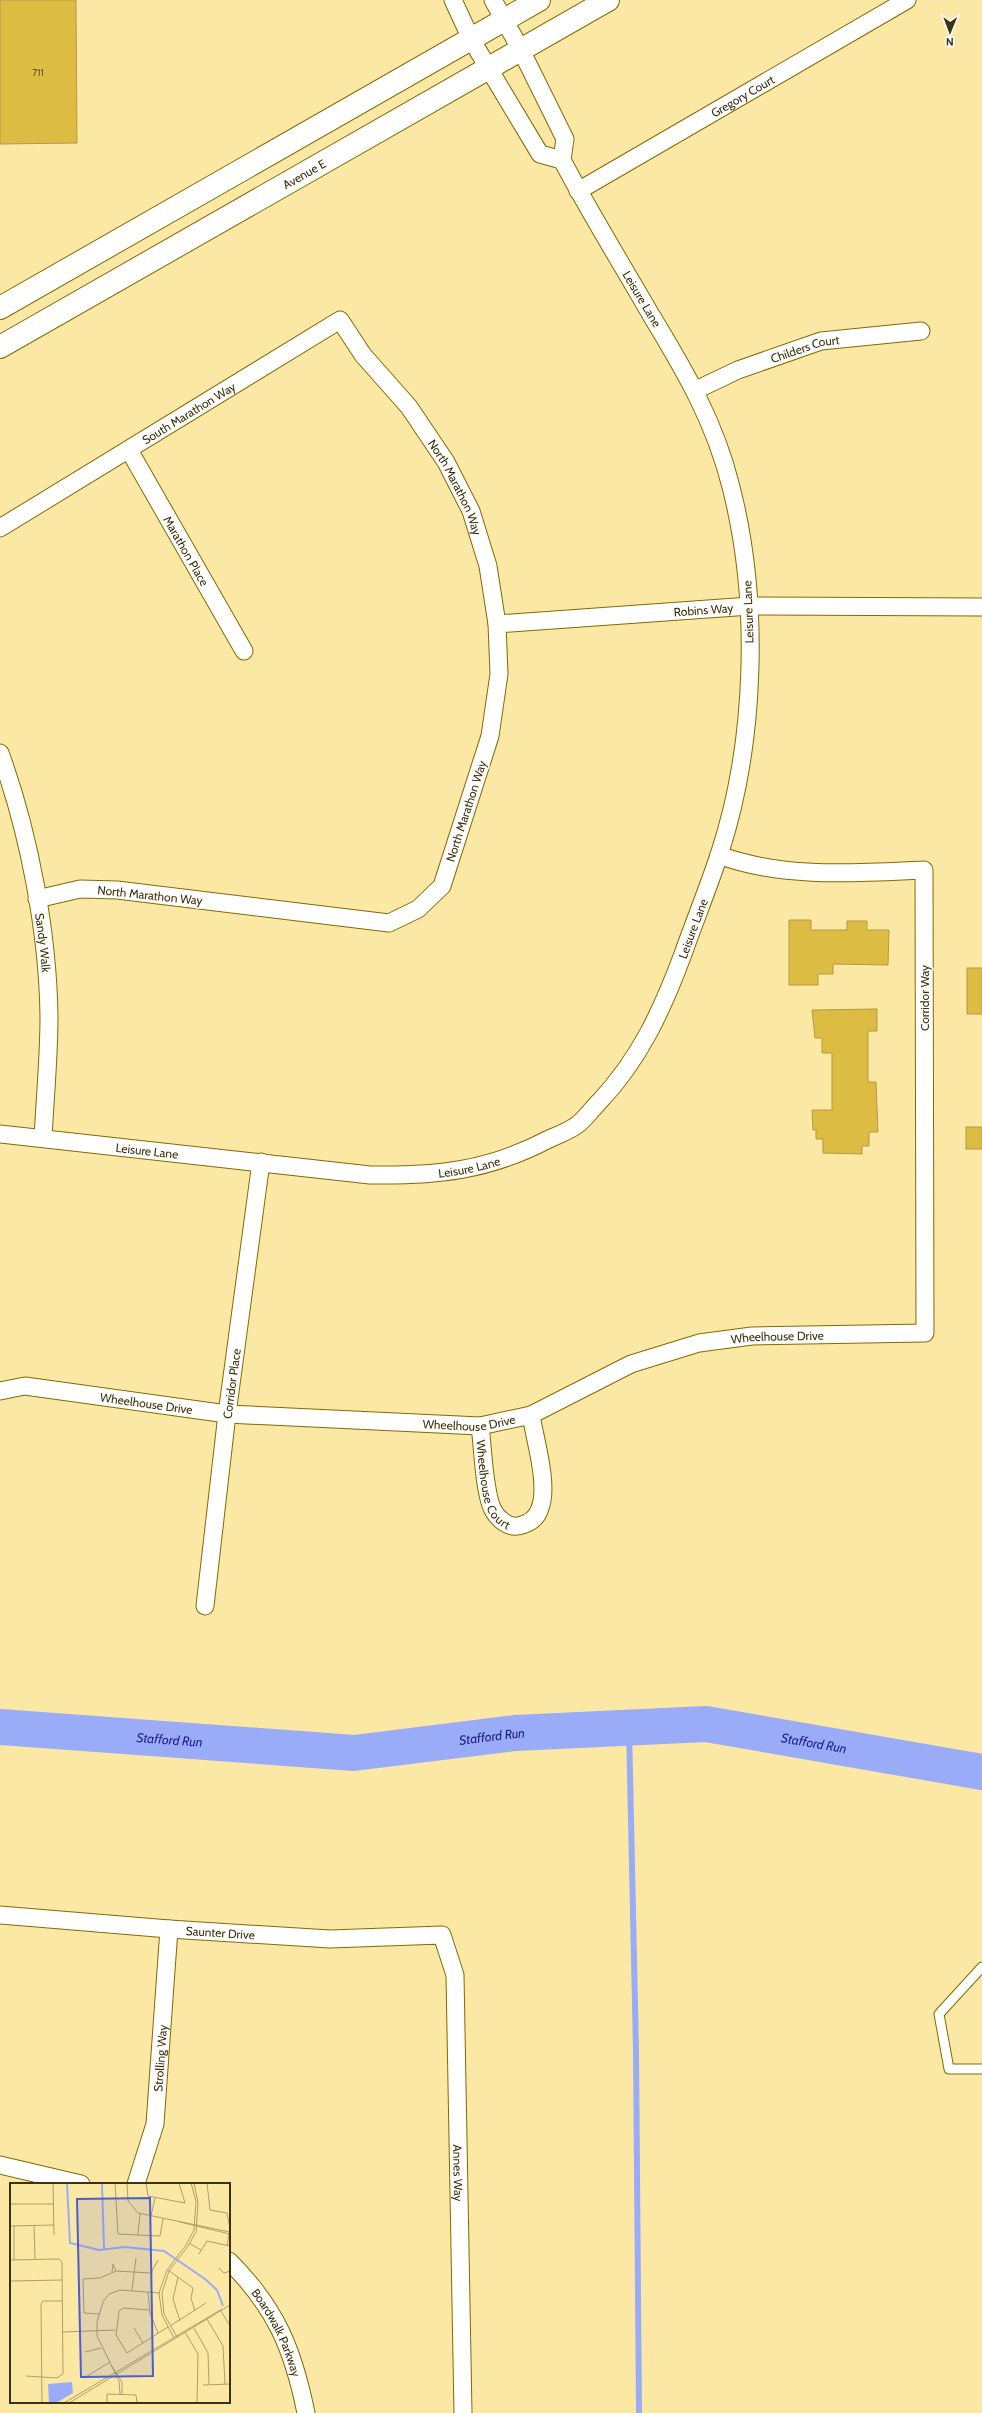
<svg xmlns="http://www.w3.org/2000/svg" width="982" height="2413" viewBox="0 0 982 2413" font-family="Cabin,sans-serif">
  <rect width="100%" height="100%" fill="#fce8a5"/>
  <g fill="none" stroke-linecap="round" stroke-linejoin="round">
    <polyline stroke="#9aabf8" stroke-width="6" points="629,1728 636,2050 639,2413"/>
    <path stroke="#9aabf8" stroke-width="36" id="s1" d="M0 1727 354 1753 515 1733 706 1724 982 1772"/>
  </g>
  <g fill="#ddbc44" stroke="#b39a45">
    <polygon points="0,0 76,0 77,143 0,144"/>
    <polygon points="789,920 811,920 811,930 847,930 847,921 867,921 867,930 889,930 888,965 833,964 833,974 818,974 818,985 789,985"/>
    <rect x="967" y="968" width="15" height="46"/>
    <polygon points="877,1009 877,1031 868,1031 868,1082 876,1082 878,1132 869,1132 869,1146 862,1146 862,1154 823,1153 823,1139 816,1139 816,1130 813,1130 812,1110 832,1110 832,1053 822,1053 822,1038 815,1038 812,1010"/>
    <rect x="966" y="1127" width="16" height="22"/>
  </g>
  <g fill="none" stroke-linecap="round" stroke-linejoin="round">
    <g stroke="#826a01" stroke-width="11">
      <polyline id="service" points="982,1967 939,2014 949,2069 982,2069"/>
    </g>
    <g stroke="#826a01" stroke-width="19">
      <g id="minor">
        <polyline points="453,0 471,39 540,154 562,160"/>
        <path id="s2" d="M578 191 907 0"/>
        <path id="s3" d="M696 390 738 370 821 341 921 331"/>
        <path id="s4" d="M129 450 244 651"/>
        <path id="s5" d="M0 528 340 320 363 355 409 407 446 462 471 511 488 566 497 624 499 674 490 736 442 886 418 909 389 923 117 890 80 889 37 899"/>
        <path id="s6" d="M497 624 750 606 982 607"/>
        <path id="s7" d="M0 753C29 832 48 933 49 1017 49 1057 45 1098 43 1138"/>
        <path id="s8" d="M0 1134 370 1175C437 1176 488 1171 549 1139 558 1135 569 1131 577 1125 585 1119 592 1109 599 1102 640 1059 663 1008 683 954 695 920 709 886 720 852 756 741 760 600 731 487 715 422 685 371 651 315 621 263 590 213 562 160L565 139 521 50 493 0"/>
        <path id="s9" d="M0 1391 25 1386 227 1414 480 1426 531 1415 631 1364 699 1343 752 1336 925 1333 924 870C857 873 783 879 719 855"/>
        <path id="s10" d="M480 1426C483 1448 484 1493 493 1510 497 1518 508 1528 518 1526 528 1524 537 1519 540 1508 549 1485 535 1440 531 1415"/>
        <path id="s11" d="M205 1606 227 1414 261 1162"/>
        <path id="s12" d="M0 1915 169 1929 330 1939 442 1935 455 1975 463 2413"/>
        <polyline points="0,2165 81,2184"/>
        <path id="s13" d="M136 2184 155 2124 169 1929"/>
        <path id="s14" d="M229 2261C276 2308 293 2349 306 2413"/>
      </g>
    </g>
    <g stroke="#826a01" stroke-width="24">
      <g id="tertiary">
        <polyline points="0,308 539,0"/>
        <path id="s15" d="M0 347 608 0"/>
      </g>
    </g>
    <use href="#service" stroke="#fff" stroke-width="9"/>
    <use href="#minor" stroke="#fff" stroke-width="17"/>
    <use href="#tertiary" stroke="#fff" stroke-width="22"/>
  </g>
  <g text-anchor="middle" dominant-baseline="central" stroke-width="3" stroke-linejoin="round" paint-order="stroke">
    <g font-size="10" fill="#64541c">
      <text x="38" y="72">711</text>
    </g>
    <g font-size="12" fill="#3c320e" stroke="#fff">
      <text stroke="none"><textPath href="#s2" startOffset="190">Gregory Court</textPath></text>
      <text stroke="none"><textPath href="#s15" startOffset="350">Avenue E</textPath></text>
      <text transform="translate(642 299) rotate(59)">Leisure Lane</text>
      <text stroke="none"><textPath href="#s3" startOffset="117">Childers Court</textPath></text>
      <text stroke="none"><textPath href="#s5" startOffset="221">South Marathon Way</textPath></text>
      <text stroke="none"><textPath href="#s5" startOffset="603">North Marathon Way</textPath></text>
      <text stroke="none"><textPath href="#s4" startOffset="116">Marathon Place</textPath></text>
      <text stroke="none"><textPath href="#s6" startOffset="207">Robins Way</textPath></text>
      <text transform="translate(748 612) rotate(-92)">Leisure Lane</text>
      <text transform="translate(466 811) rotate(-72)">North Marathon Way</text>
      <text transform="translate(150 895) rotate(6)">North Marathon Way</text>
      <text stroke="none"><textPath href="#s8" startOffset="819">Leisure Lane</textPath></text>
      <text stroke="none"><textPath href="#s7" startOffset="195">Sandy Walk</textPath></text>
      <text transform="translate(924 998) rotate(-90)">Corridor Way</text>
      <text stroke="none"><textPath href="#s8" startOffset="148">Leisure Lane</textPath></text>
      <text stroke="none"><textPath href="#s8" startOffset="472">Leisure Lane</textPath></text>
      <text stroke="none"><textPath href="#s9" startOffset="797">Wheelhouse Drive</textPath></text>
      <text stroke="none"><textPath href="#s11" startOffset="224">Corridor Place</textPath></text>
      <text stroke="none"><textPath href="#s9" startOffset="148">Wheelhouse Drive</textPath></text>
      <text stroke="none"><textPath href="#s9" startOffset="472">Wheelhouse Drive</textPath></text>
      <text stroke="none"><textPath href="#s10" startOffset="61">Wheelhouse Court</textPath></text>
      <text stroke="none"><textPath href="#s12" startOffset="221">Saunter Drive</textPath></text>
      <text stroke="none"><textPath href="#s13" startOffset="129">Strolling Way</textPath></text>
      <text stroke="none"><textPath href="#s12" startOffset="683">Annes Way</textPath></text>
      <text stroke="none"><textPath href="#s14" startOffset="87">Boardwalk Parkway</textPath></text>
    </g>
    <g font-size="13" font-style="italic" fill="#211d89" stroke="#fff">
      <text stroke="none"><textPath href="#s1" startOffset="494">Stafford Run</textPath></text>
      <text stroke="none"><textPath href="#s1" startOffset="170">Stafford Run</textPath></text>
      <text stroke="none"><textPath href="#s1" startOffset="818">Stafford Run</textPath></text>
    </g>
  </g>
  <g transform="translate(10 2183)">
    <rect width="220" height="220" fill="#fce8a5"/>
    <path d="M62 199 63 210 46 220H39L38 201Z" fill="#9aabf8"/>
    <path fill="none" stroke="#9aabf8" stroke-width="2" d="M57 0 60 60 89 67 115 64 154 68 195 96 207 107 213 123M92 1 94 66"/>
    <path fill="none" stroke="#af9f69" stroke-width="1" d="M43 0 44 52M105 0 108 51 150 53 153 36M117 0 118 18 128 30 220 49M136 0 138 13 175 20 169 0M197 0 200 27 217 30 220 45M0 21H44M141 33 145 15M170 39 220 51M4 42V77M24 42 25 76M0 43 44 42M128 51 130 31M179 60 191 67M217 63 220 45M189 71 197 58 220 63M0 77 49 76 52 79 53 191 47 195 16 193M209 85 214 90 220 88M158 87 183 105 181 115 185 128M102 89 103 81 106 88M168 94 163 116 170 138M0 98 52 97M122 107 126 75M138 109 140 130 148 150M139 127 113 125 109 128 106 152 117 170 158 144M211 128 220 143M89 131 74 130 73 96 90 95 106 88 141 90 148 77M197 136 213 163 215 201M160 143 196 120M124 145 133 160M184 145 198 170 199 201M53 149 105 147M175 149 188 171 187 220M167 154 154 131 152 110 159 88 178 63 186 49 188 20 184 0M164 155 152 132 149 110 157 87 176 62 184 47 186 18 181 0M75 169 91 165M101 182 112 199V212M74 195 100 179M193 202 220 201M110 211 109 198 87 153V139L93 119 99 111 110 107 150 110M32 220 31 121 33 118H52M54 220 212 126M59 220 220 122M97 220V211L126 212 127 220"/>
    <path fill="#4f5dd3" fill-opacity="0.15" stroke="#4f5dd3" stroke-width="2" d="M140 15 143 193 71 194 67 16Z"/>
    <rect width="220" height="220" fill="none" stroke="#3c320e" stroke-width="2"/>
  </g>
  <g transform="translate(950 32) rotate(181)" stroke="#ffffff" stroke-width="3" paint-order="stroke">
  <path d="M0-3L7 15L0 10L-7 15Z" fill="#3c320e"/>
  <text y="-6" font-size="11" font-weight="bold" text-anchor="middle" fill="#3c320e">N</text>
  </g>
</svg>
